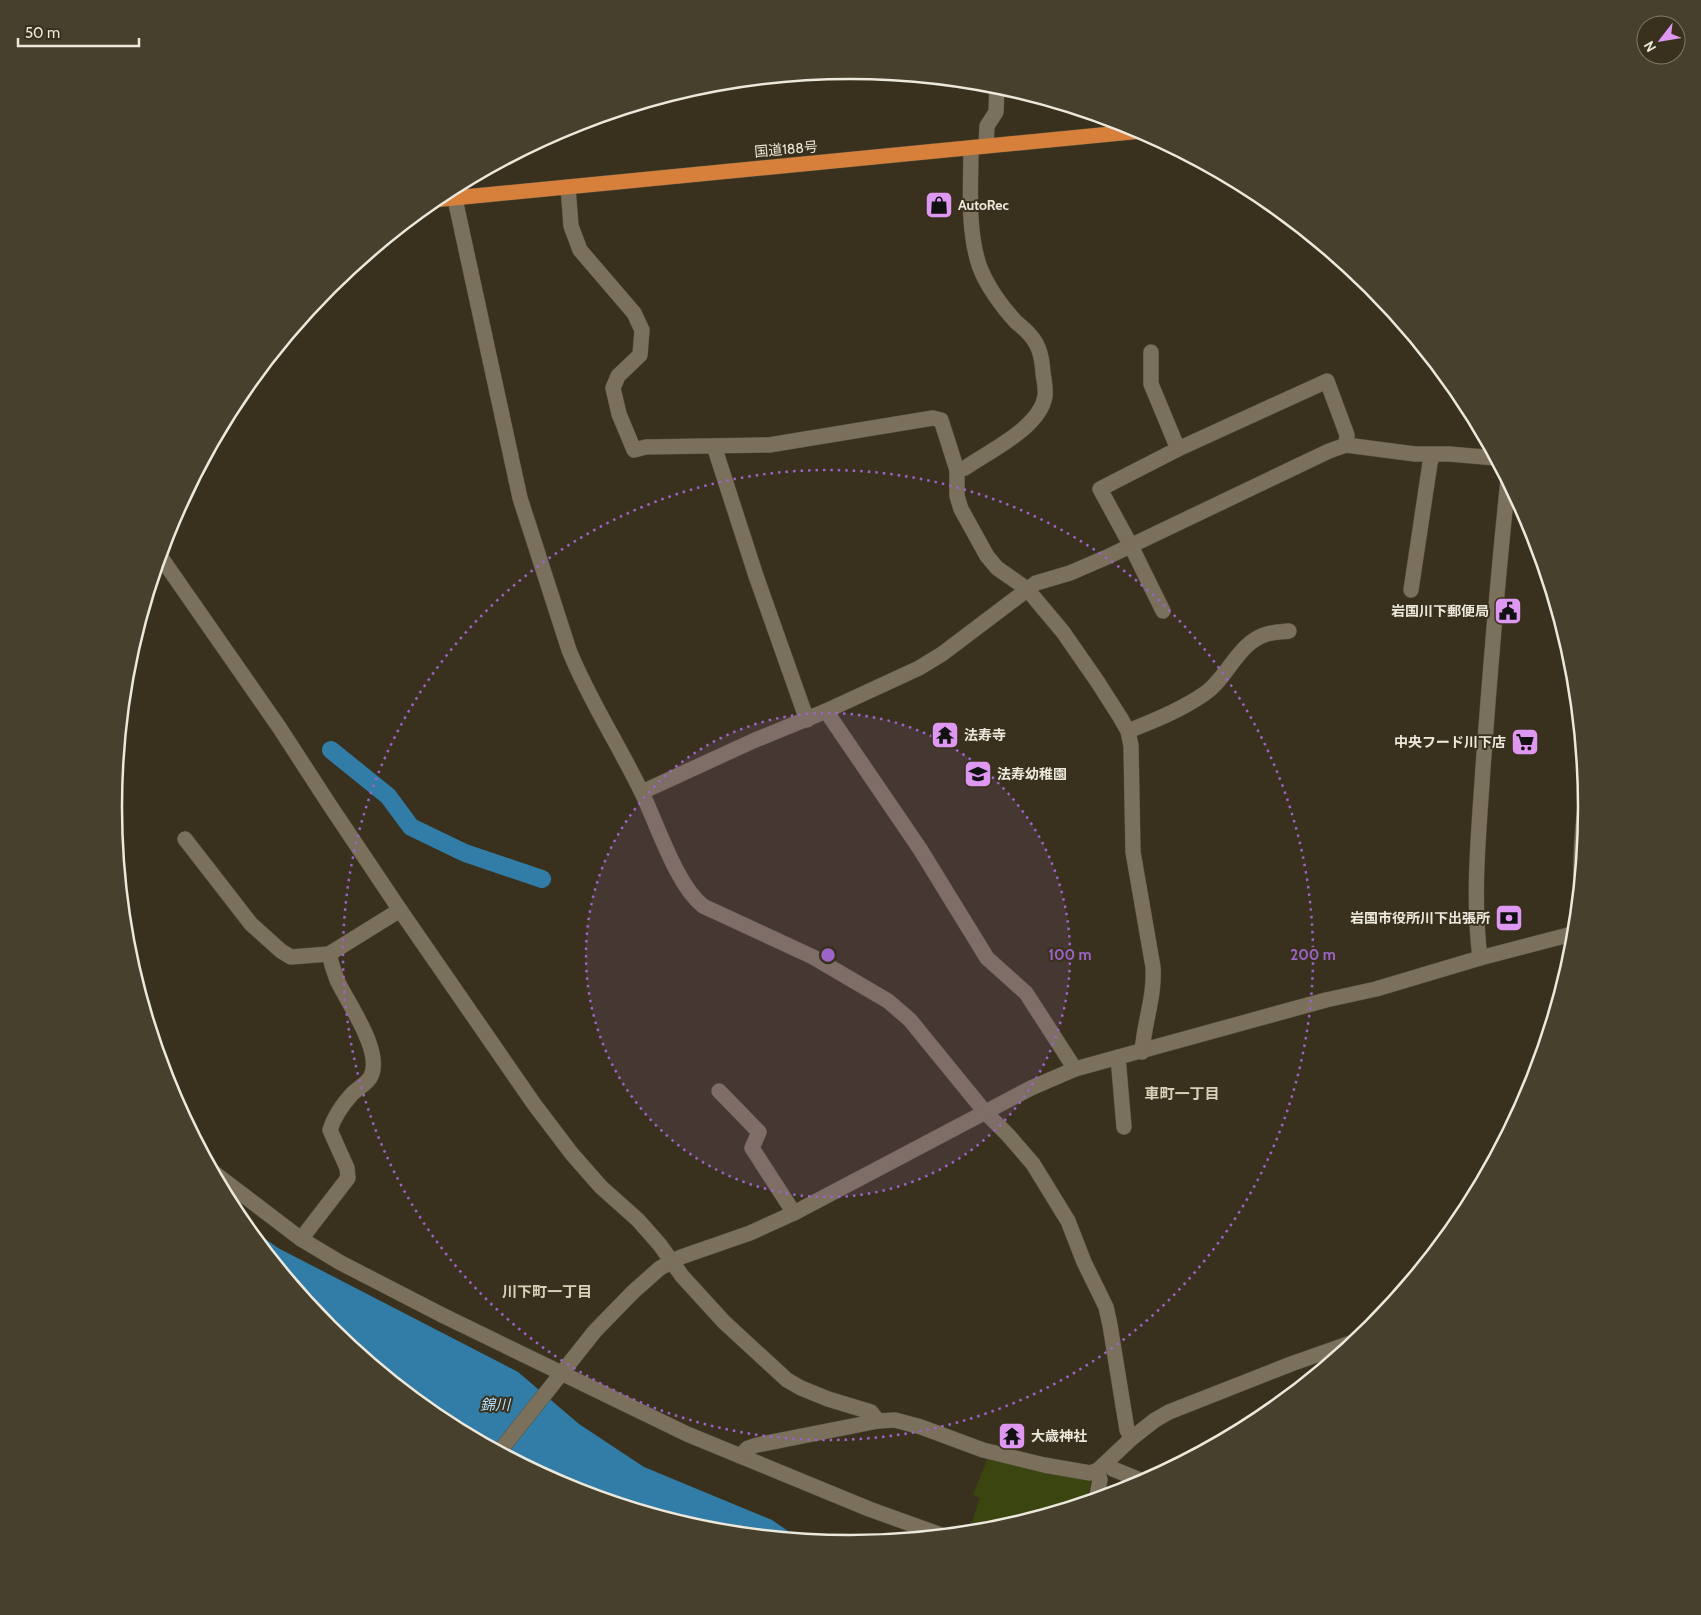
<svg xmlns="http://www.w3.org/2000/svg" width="1701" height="1615" viewBox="0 0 1701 1615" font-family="Cabin,'Noto Sans JP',sans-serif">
  <rect width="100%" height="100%" fill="#39311d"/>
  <polygon fill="#3b450f" points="988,1457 1091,1481 1086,1503 994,1531 968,1533 980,1498 973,1495"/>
  <polygon fill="#317da8" points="242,1222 278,1248 518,1372 579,1424 644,1467 772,1520 801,1540 706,1531 568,1489 441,1421 329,1329"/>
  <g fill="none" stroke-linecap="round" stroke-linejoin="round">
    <polyline stroke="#317da8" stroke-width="18" points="331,750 388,796 411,827 465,853 542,879"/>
    <g stroke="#564f3e" stroke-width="16">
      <g id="minor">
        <polyline points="986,146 987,126 996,112 997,85"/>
        <path d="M568 187 571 226 580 250 634 313 642 330 640 355 618 376 613 388 619 414 634 450 646 447 769 445 933 418 941 420 957 470V496L961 509 987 556 997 568 1027 589 1063 632 1097 681 1120 717 1128 731 1131 746 1133 852 1153 967C1155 996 1144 1023 1142 1052"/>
        <path d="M455 199 520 498 569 650C589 700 619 745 642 793 658 826 676 884 703 906L813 957 888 1001 910 1020 985 1112 1008 1135 1033 1164 1068 1221 1084 1262 1106 1307 1110 1325 1127 1430 1132 1438"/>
        <polyline points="1151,352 1151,384 1178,449"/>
        <polyline points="714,446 756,576 807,720"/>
        <path d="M957 470 965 468C989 451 1040 428 1045 396 1046 389 1044 380 1043 373 1042 359 1040 346 1030 335 1026 330 1021 326 1016 322 1002 307 986 285 979 265 967 228 971 185 971 148"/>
        <polyline points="160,556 279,727 329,804 400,910 534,1104 572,1154 601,1187 638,1220 660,1245 682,1276 724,1322 787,1380 801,1388 828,1399 871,1412 878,1421"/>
        <polyline points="1411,590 1430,463 1433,455"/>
        <polyline points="1163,611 1131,546 1100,489 1178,449 1327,381 1347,435 1346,445"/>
        <polyline points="826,711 920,849 987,958 1026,993 1075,1069"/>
        <path d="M1128 731C1154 721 1181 710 1204 694 1227 679 1238 642 1267 634 1274 632 1282 632 1289 631"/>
        <polyline points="642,792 753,741 826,711 919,668 942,654 1036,583 1070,573 1107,557 1329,451 1346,445 1415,454 1449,454 1496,458"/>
        <polyline points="185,839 251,924 281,951 291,957 329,954 400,910"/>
        <path d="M1581 874C1581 848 1582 824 1587 799"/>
        <path d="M1480 958C1472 895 1479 831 1483 768 1490 672 1498 576 1508 480"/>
        <polyline points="1118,1057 1124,1127"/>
        <polyline points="719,1091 759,1132 752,1148 794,1213"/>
        <polyline points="213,1172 301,1239 341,1263 442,1315 687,1434 869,1509 944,1536"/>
        <path d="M301 1239 348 1178 347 1168 330 1130C334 1117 342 1105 352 1094 358 1088 368 1083 371 1076 383 1051 347 1002 337 980 334 972 331 962 329 954"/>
        <polyline points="499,1452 595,1331 633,1292 660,1268 681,1257 750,1233 794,1213 1031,1088 1075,1069 1326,1000 1376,989 1480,958 1576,933"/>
        <polyline points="740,1456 748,1448 757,1445 878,1421 895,1420 921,1427 983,1450 1044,1465 1090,1473 1098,1470 1132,1438 1155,1420 1169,1412 1291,1364 1359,1340"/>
        <polyline points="1107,1462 1113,1469 1145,1482"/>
        <polyline points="1096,1500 1100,1480 1098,1470"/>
      </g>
    </g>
    <g stroke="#564f3e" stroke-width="16">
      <polyline id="highway" points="433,200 1142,131"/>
    </g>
    <use href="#minor" stroke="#7a705b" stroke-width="15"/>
    <use href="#highway" stroke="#d6803c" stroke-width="15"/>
  </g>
  <circle cx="828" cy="955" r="242" fill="#9d64c8" fill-opacity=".12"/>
  <g fill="none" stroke="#9d64c8" stroke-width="2.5" stroke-dasharray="2.5 5">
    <circle cx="828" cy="955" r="242"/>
    <circle cx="828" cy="955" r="485"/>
  </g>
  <defs>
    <g id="shop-square" transform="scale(1.4375)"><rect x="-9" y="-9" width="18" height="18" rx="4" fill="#de98f2" stroke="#39311d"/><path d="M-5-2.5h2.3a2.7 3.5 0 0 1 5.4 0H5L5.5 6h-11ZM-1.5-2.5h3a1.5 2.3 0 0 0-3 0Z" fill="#111"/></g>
    <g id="civic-square" transform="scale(1.4375)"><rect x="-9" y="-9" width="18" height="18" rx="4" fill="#de98f2" stroke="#39311d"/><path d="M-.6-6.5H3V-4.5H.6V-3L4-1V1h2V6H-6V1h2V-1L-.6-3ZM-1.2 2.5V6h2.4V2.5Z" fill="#111"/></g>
    <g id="temple-square" transform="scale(1.4375)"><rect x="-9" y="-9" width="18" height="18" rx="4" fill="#de98f2" stroke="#39311d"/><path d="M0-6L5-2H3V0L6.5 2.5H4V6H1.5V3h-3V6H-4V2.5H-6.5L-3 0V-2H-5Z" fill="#111"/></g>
    <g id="supermarket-square" transform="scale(1.4375)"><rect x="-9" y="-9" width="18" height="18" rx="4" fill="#de98f2" stroke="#39311d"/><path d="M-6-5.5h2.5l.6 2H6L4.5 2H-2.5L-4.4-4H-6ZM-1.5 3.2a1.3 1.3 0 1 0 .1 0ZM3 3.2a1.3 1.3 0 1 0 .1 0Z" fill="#111"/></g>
    <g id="school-square" transform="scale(1.4375)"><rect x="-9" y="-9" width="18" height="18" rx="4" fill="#de98f2" stroke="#39311d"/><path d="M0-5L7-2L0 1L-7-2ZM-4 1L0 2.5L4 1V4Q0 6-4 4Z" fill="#111"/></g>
    <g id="bank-square" transform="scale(1.4375)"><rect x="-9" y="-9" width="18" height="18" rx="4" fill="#de98f2" stroke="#39311d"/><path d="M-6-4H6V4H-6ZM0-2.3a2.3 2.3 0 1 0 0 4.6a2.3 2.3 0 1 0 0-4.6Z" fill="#111"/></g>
  </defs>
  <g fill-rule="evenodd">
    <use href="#shop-square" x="939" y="205"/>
    <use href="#civic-square" x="1508" y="611"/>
    <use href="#temple-square" x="945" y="735"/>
    <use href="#supermarket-square" x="1525" y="742"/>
    <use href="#school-square" x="978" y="774"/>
    <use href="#bank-square" x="1509" y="918"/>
    <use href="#temple-square" x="1012" y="1436"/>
  </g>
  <g text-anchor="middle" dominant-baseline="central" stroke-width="4" stroke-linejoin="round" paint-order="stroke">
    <g font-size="14" fill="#ede8dc" stroke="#39311d">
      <text transform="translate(786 149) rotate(-5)">国道188号</text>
    </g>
    <g font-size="14" font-weight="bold" fill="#ede8dc" stroke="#39311d" text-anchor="start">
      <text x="958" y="205">AutoRec</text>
      <text x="1489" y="611" text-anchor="end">岩国川下郵便局</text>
      <text x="964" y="735">法寿寺</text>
      <text x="1506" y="742" text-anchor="end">中央フード川下店</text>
      <text x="997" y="774">法寿幼稚園</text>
      <text x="1490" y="918" text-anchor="end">岩国市役所川下出張所</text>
      <text x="1031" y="1436">大歳神社</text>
    </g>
    <g font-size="15" font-weight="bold" fill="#dad0b8" stroke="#39311d">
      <text x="1182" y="1094">車町一丁目</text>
      <text x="547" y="1292">川下町一丁目</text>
    </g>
    <g font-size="15" font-style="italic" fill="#b3dffd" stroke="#39311d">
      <text x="495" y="1405">錦川</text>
    </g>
  </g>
  <path d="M0 0H1701V1615H0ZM122 807a728 728 0 1 1 1456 0a728 728 0 1 1-1456 0Z" fill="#47402c" fill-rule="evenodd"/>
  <path fill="none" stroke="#ede8dc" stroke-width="2.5" d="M122 807a728 728 0 1 1 1456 0a728 728 0 1 1-1456 0Z"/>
  <circle cx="828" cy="955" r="8" fill="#9d64c8" stroke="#39311d" stroke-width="2.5"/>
  <g font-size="15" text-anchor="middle" font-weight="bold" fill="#9d64c8" stroke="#39311d" stroke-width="4" stroke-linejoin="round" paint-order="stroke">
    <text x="1070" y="960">100 m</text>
    <text x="1313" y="960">200 m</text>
  </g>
  <g transform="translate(1661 40) rotate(239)"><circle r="24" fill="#39311d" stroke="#817a69"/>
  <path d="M0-4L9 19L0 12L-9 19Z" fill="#de98f2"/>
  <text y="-8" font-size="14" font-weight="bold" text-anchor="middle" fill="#ede8dc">N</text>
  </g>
  <path d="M18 38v8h121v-8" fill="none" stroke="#ede8dc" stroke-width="2.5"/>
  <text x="25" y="38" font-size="15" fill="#ede8dc" stroke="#39311d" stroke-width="4" paint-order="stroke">50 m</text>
</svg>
